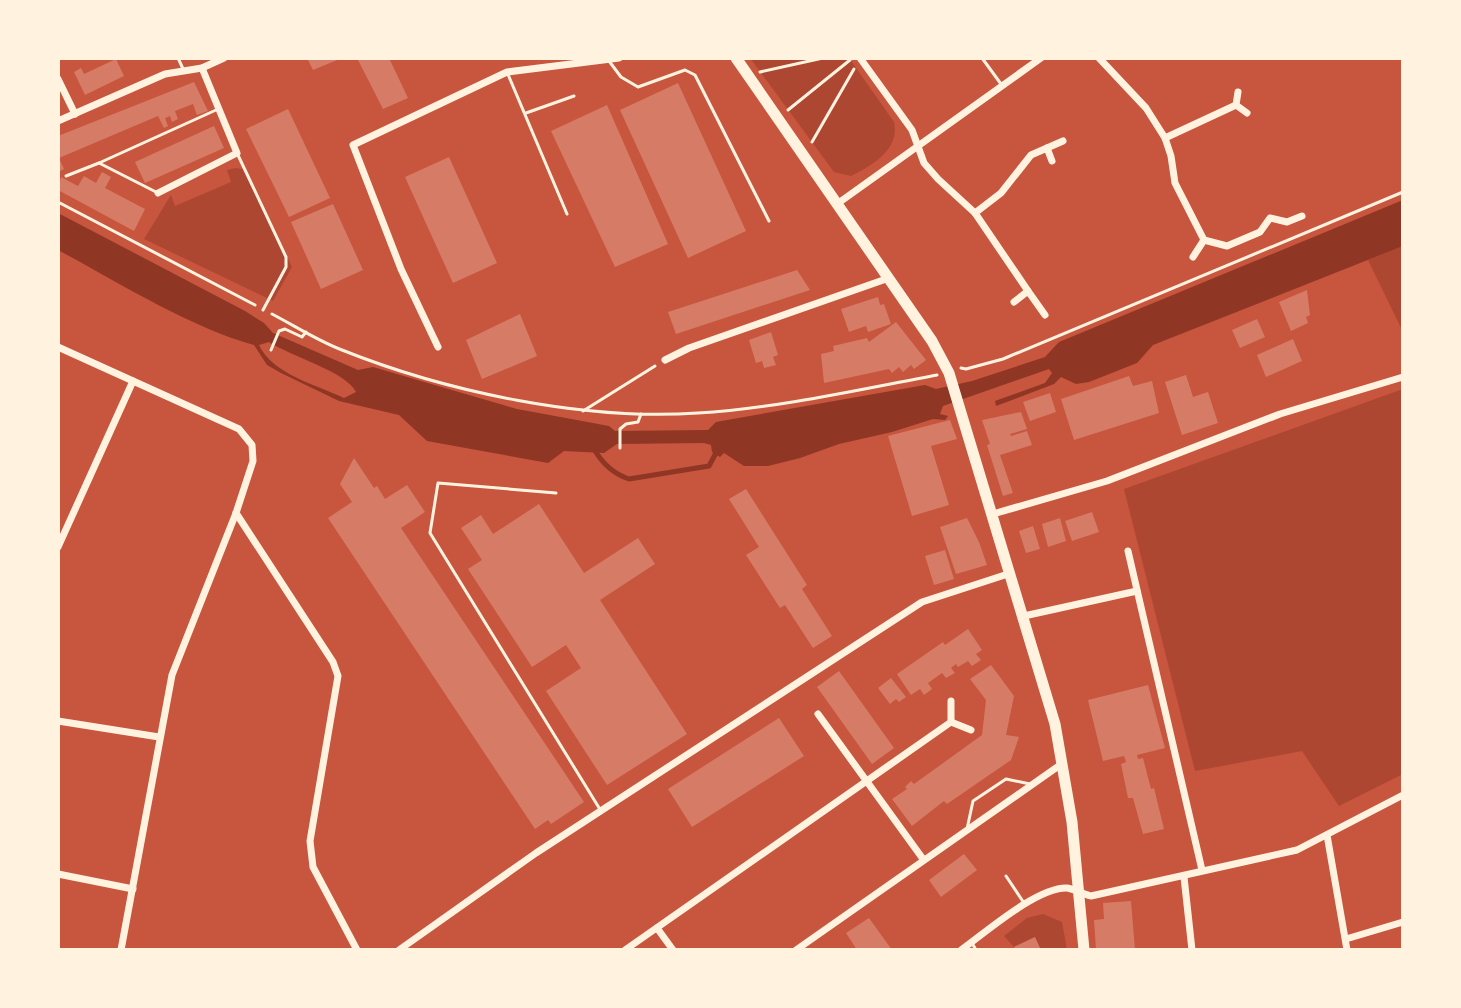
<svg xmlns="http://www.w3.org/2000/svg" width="1461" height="1008" viewBox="0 0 1461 1008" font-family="Merriweather,serif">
  <rect width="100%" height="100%" fill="#c8553d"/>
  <g fill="#ae4732">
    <path d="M750 58H849L894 122C900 149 873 165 851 176L834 172Z"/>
    <polygon points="235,168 243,169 292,267 273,301 144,239 171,195 175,206 231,182 227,170"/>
    <polygon points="1403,246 1403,332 1368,260"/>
    <polygon points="1403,389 1403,774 1339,806 1302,751 1195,771 1124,489"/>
    <polygon points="1043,914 1062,922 1067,950 1040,950 1033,938 1014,947 1004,936 1027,918"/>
  </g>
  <path fill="#8f3625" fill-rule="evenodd" d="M1403 200V246L1153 345 1137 363 1089 382 1076 384 1061 377 1054 384 996 406 995 401 1045 383 1052 373 1049 369 943 406 940 414 948 416 945 420 933 419 892 432 839 444 800 458 768 466H744L724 453 720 457 712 452 711 445 704 443 617 444 604 453 564 451 548 463 427 441 399 415 339 401 281 373 267 365 254 345C189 327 118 282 58 250V213L245 311 264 323 273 333 358 370 373 367 517 409 609 426 615 431 708 430 716 422 925 385 936 389 972 381 1045 357 1059 342ZM269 342C290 356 347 372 356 392L344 398C317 385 272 374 259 345Z"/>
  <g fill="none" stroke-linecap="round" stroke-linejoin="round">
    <path stroke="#8f3625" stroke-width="5" d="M594 449C602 463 614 474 629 479L709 466 717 451"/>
  </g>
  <g fill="#d67c66">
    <polygon points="307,58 342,58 313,70"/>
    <polygon points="357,58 389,58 408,98 383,109"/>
    <polygon points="116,59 124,76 85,95 74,72 81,68 84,74"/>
    <polygon points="194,82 208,111 197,115 193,104 175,111 178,119 172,122 170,116 165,118 168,126 164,128 158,116 59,158 64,169 58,172 58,136"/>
    <polygon points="678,83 746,231 688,258 620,110"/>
    <polygon points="607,105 668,244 615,267 551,131"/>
    <polygon points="288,109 330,198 289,217 246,129"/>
    <polygon points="214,126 224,148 145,183 135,162"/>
    <polygon points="449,157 497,263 453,283 405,177"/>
    <polygon points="102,172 111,177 105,188 145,209 134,231 58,190 61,177 78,186 84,176 96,183"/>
    <polygon points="333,204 363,270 321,289 291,222"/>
    <polygon points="797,270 810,290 676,334 668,312"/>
    <polygon points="1307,290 1310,315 1306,317 1308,323 1291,331 1279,302"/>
    <polygon points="878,297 880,305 884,304 891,324 868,332 866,326 849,332 841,309"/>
    <polygon points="520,314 537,356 482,379 466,340"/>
    <polygon points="1257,319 1265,337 1240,348 1232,330"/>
    <polygon points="896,322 926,360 914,369 911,365 903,372 899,367 892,373 889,369 824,383 821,354 834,351 833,346 867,338 869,342"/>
    <polygon points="771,332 778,355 773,357 776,365 764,368 762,361 756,363 749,340"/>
    <polygon points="1293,339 1302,361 1266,377 1257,355"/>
    <polygon points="1186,375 1193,397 1208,392 1218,423 1182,435 1165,382"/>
    <polygon points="1129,376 1133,386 1152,381 1159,413 1074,440 1061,399"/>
    <polygon points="1050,393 1056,412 1030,421 1023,402"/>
    <polygon points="1021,412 1027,429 1010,434 1011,436 1027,431 1032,445 1000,455 1013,493 1003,496 987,445 990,444 982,420"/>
    <polygon points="950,420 957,439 931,446 949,505 912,516 888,436"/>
    <polygon points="354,458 374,488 377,486 385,499 407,485 425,512 401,528 584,802 551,824 548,820 535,829 328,518 352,502 340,484"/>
    <polygon points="746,489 807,585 802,589 832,636 813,648 785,605 780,608 746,555 759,547 729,499"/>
    <polygon points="539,504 584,573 638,538 655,564 600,600 687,734 607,785 546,691 581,668 566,645 532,667 468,569 482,560 461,528 481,515 493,534"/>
    <polygon points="1092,512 1099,532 1072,541 1065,521"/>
    <polygon points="967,518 979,542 987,565 956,574 940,527"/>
    <polygon points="1060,518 1066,541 1048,547 1042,524"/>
    <polygon points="1033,526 1040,549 1026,553 1019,531"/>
    <polygon points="945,550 954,579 934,585 925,556"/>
    <polygon points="968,629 982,650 976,654 981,660 972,666 968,661 958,667 956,664 951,668 955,673 946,678 942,673 928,683 932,689 924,695 920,689 911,695 897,674 943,642 945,645"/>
    <polygon points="991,665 1014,696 1006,735 1019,737 1011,760 947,804 944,801 912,826 892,799 907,789 905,787 911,781 914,784 982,735 986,700 970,679"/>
    <polygon points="839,671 894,748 872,764 817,687"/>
    <polygon points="891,678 906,697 899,702 896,699 890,704 878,688"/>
    <polygon points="1148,685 1165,748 1137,755 1138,759 1143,758 1151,789 1154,788 1164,829 1143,834 1133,798 1128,798 1121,764 1126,762 1124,756 1103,761 1088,700"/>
    <polygon points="779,718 804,756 692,827 668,789"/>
    <polygon points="964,854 977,870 941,897 929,880"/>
    <polygon points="1131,901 1135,950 1096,950 1094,920 1104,919 1103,903"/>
    <polygon points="869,918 892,950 857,950 846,933"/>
    <polygon points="1035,937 1041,950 1016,950 1014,947"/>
  </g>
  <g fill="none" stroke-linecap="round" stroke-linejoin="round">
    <g stroke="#fff3e0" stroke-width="3">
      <polyline points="760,72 823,58"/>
      <polyline points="788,110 850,60"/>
      <polyline points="812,142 854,69"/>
      <polyline points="58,202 255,305"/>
      <path d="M272 314C295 326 318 341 342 350 447 392 585 421 698 413 778 408 857 390 937 375"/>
      <polyline points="271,350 279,331 285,329 302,337 306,332"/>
      <polyline points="961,368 966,369 1003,359 1403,192"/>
      <polyline points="583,411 655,366"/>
      <polyline points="620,448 620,429 626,424 638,422 641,414"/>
    </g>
    <g stroke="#fff3e0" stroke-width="3">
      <polyline points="178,58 184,71"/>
      <polyline points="982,58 1001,84"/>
      <polyline points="609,61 621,77 638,87 685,70 695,75 769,221"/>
      <polyline points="507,72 567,214"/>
      <polyline points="526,113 574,96"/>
      <polyline points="237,153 286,257 286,267 263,310"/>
      <polyline points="99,163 216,110"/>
      <polyline points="66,176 99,163 158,193"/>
      <polyline points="556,493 438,483 430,533 601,811"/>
      <polyline points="967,829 973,801 1006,779 1030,784"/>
      <polyline points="1006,876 1024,903"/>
      <polyline points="972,943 976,950"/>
    </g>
    <g stroke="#fff3e0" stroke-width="7">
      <polyline points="860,58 912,130 924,163 938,179 975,213 1028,291"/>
      <polyline points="1099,58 1146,108 1165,138 1171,156 1175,183 1204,240 1193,257"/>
      <polyline points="58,79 75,114"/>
      <polyline points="1238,92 1236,105 1247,113"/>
      <polyline points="58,121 165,74 202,68 224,58"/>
      <polyline points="1165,138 1236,105"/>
      <polyline points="1052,161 1047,148 1063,141"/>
      <polyline points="158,193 237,153 202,68"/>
      <polyline points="837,204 1041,58"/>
      <polyline points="975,213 1001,193 1031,155 1047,148"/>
      <polyline points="1204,240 1227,246 1260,232 1270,218 1287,222 1302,216"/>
      <polyline points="1014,302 1028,291 1045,315"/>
      <polyline points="58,347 239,429 252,445 253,461 236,513 172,675 121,950"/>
      <polyline points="438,347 401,269 353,145 507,72 619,58"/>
      <polyline points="665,360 689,348 889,278"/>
      <polyline points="236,513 333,662 338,676 310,841 313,867 357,950"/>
      <polyline points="993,514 1107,481 1280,414 1403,377"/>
      <polyline points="58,547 133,381"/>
      <polyline points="1128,551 1202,870"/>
      <polyline points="1024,616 1137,591"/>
      <polyline points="951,701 951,722"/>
      <polyline points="818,714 923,859"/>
      <polyline points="58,721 159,737"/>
      <polyline points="1327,835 1347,950"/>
      <polyline points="58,874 133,889"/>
      <polyline points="1184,877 1192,950"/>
      <polyline points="657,928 673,950"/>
      <polyline points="1346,939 1403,922"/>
      <polyline points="399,950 536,853 922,602 1011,573"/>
      <polyline points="625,950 951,722 971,730"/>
      <polyline points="796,950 1063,763"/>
      <path d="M961 950C985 933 1037 887 1067 888 1074 889 1084 894 1091 896L1297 850 1403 795"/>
    </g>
    <polyline stroke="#fff3e0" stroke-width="11" points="736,58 932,341 949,373 1055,724 1072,822 1084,950"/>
  </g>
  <rect width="1461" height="1008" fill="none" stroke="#fff3e0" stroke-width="120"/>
</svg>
